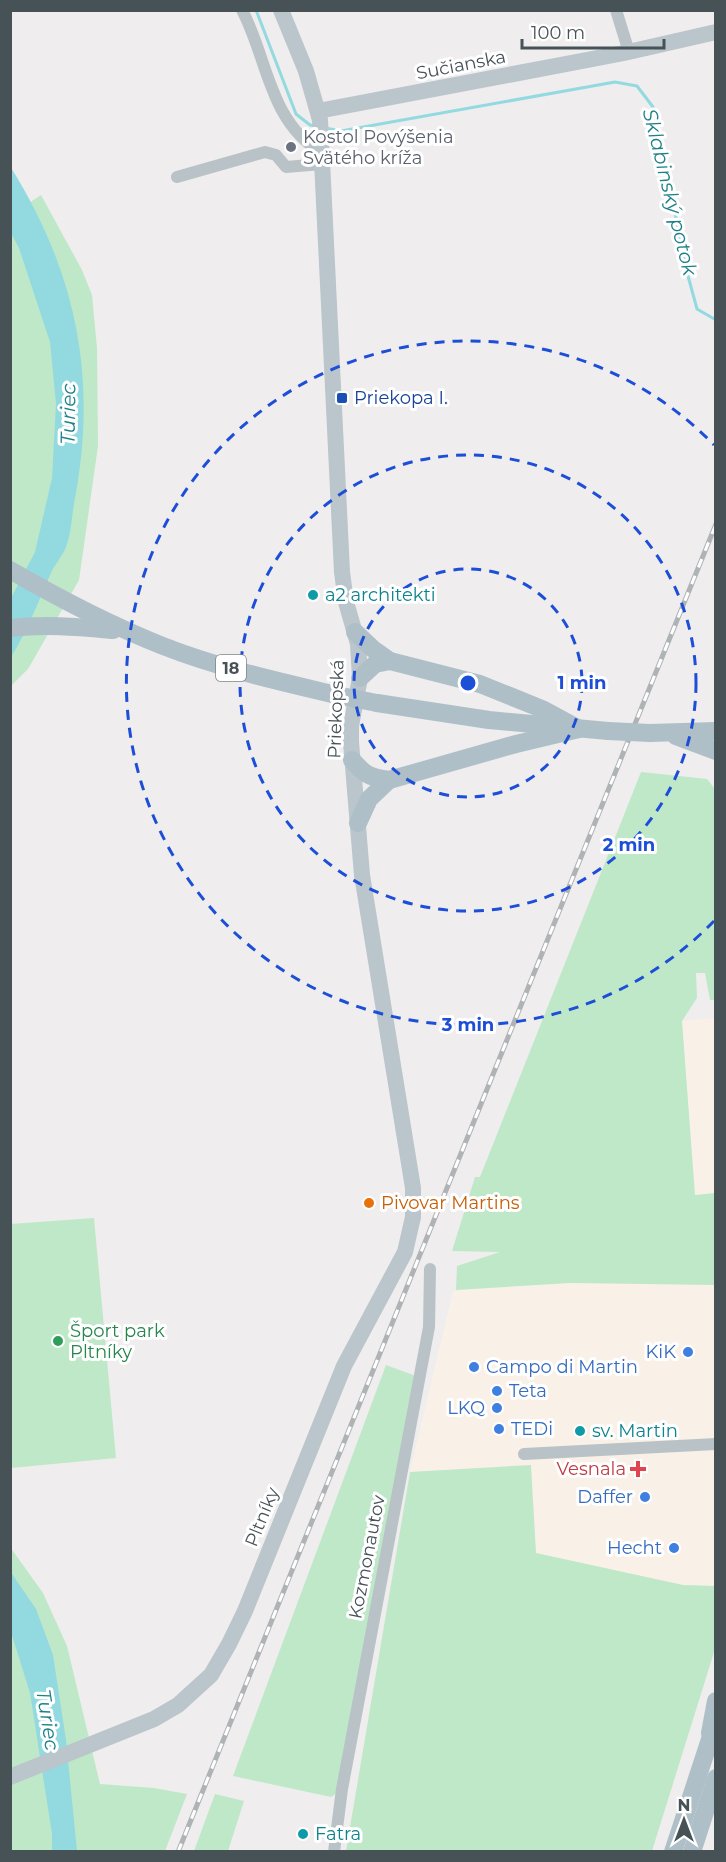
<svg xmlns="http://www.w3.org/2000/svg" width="726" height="1862" viewBox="0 0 726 1862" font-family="Montserrat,sans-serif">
  <rect width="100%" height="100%" fill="#efeded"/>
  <g fill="#f9f1e7">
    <polygon points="715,1018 715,1193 695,1196 682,1021"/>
    <polygon points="678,1267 715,1269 715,1586 683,1585 536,1553 530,1465 410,1472 453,1291"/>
  </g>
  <g fill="#bfe8c9">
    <polygon points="41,195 82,270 92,295 97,348 98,446 79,580 28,669 11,686 11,215"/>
    <polygon points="641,772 707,779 715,789 715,1000 710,1000 705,973 696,973 697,998 682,1021 695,1195 715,1193 715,1285 570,1283 456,1290 457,1266 500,1252 452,1251 475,1177 480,1177"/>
    <polygon points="94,1218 116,1458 11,1468 11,1224"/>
    <polygon points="386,1365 416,1376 340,1791 331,1797 233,1776"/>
    <polygon points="531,1465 536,1553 683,1585 715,1586 715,1649 652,1851 346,1851 410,1472"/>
    <polygon points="10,1547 43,1593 67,1646 100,1784 154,1788 187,1794 165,1851 11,1851"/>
    <polygon points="215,1794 244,1801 228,1851 194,1851"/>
  </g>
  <g fill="#92dae0">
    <path d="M10 166C75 270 97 373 76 493 72 510 72 531 66 547 62 557 54 565 50 575 38 603 27 631 11 657V598L35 552 52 478 56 404 50 342 19 248 11 233Z"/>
    <polygon points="10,1571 36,1609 53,1655 66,1740 77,1851 52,1851 52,1834 30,1693 11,1632"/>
  </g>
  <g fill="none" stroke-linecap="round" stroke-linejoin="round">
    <g stroke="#92dae0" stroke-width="3">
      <polyline points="256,10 296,114 310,125 316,126"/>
      <polyline points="325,128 341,131 615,82 637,86 653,107 688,276 697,309 716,320"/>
    </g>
    <g stroke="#b9c3c7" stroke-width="12">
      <path d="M242 10C268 59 269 122 322 153"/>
      <polyline points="616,10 629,52"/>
      <polyline points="177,177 265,152 276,155 286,167 322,164"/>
      <polyline points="524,1454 716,1444"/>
      <polyline points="334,1852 342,1789 426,1343 429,1327 430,1269"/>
    </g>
    <g stroke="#bac5cc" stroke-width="16">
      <polyline points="318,111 624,53 716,32"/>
      <polyline points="10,1777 154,1719 178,1705 211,1675 229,1644 245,1611 344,1366 405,1252 413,1217 413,1188 362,875 351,742 351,726 360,678 358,644 346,602 342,572 320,120 306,71 281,10"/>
    </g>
    <g stroke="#afbfc8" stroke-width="18">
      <path d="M10 570C60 599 110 625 163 646 219 668 278 681 336 695"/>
      <path d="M10 628C46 624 78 627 113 630"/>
      <polyline points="355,632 373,649 390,661 480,684 542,709 579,729"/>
      <polyline points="360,678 375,664 390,661"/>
      <polyline points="377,703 489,720 608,731"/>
      <polyline points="650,733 716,731"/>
      <polyline points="676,736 716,751"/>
      <path d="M352 760C365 775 369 777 389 780L516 744 579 729"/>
      <polyline points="358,823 369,799 389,780"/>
      <polyline points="710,1733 716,1701"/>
      <polyline points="673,1852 716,1721"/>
      <polyline points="692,1852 716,1778"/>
    </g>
    <g stroke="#afb3b6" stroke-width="5">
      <polyline id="rail" points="178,1852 716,524"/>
    </g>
    <use href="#rail" stroke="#fff" stroke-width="3" stroke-dasharray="9" stroke-linecap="butt"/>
    <g stroke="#afbfc8" stroke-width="18">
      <polyline points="336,695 377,703"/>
      <polyline points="608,731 650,733"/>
    </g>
  </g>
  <g fill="none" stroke="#1d4ed8" stroke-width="3" stroke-dasharray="10 8">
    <circle cx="468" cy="683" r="114"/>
    <circle cx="468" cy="683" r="228"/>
    <path d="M714 921A342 342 0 1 1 714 445"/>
  </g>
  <circle fill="#6b7280" stroke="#fff" stroke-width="2" cx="291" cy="147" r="6"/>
  <rect fill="#1a4fb4" stroke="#fff" stroke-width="2" x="336" y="392" width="12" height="12" rx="3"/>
  <g fill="#0f9aa8" stroke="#fff" stroke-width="2">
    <circle cx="313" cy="595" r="6"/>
    <circle cx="580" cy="1431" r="6"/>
    <circle cx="303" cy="1834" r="6"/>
  </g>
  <circle fill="#e8710a" stroke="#fff" stroke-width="2" cx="369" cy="1203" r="6"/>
  <circle fill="#2e9e5b" stroke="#fff" stroke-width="2" cx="58" cy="1341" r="6"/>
  <g fill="#3f7fe0" stroke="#fff" stroke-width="2">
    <circle cx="688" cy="1352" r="6"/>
    <circle cx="474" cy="1367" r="6"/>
    <circle cx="497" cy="1391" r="6"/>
    <circle cx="497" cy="1408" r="6"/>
    <circle cx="499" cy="1429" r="6"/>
    <circle cx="645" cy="1497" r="6"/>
    <circle cx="674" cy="1548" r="6"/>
  </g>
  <path fill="#e0444e" stroke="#fff" stroke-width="2" d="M635 1460h6v6h6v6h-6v6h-6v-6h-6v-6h6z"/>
  <g text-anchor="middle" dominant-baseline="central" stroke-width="6" stroke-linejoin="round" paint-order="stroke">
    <rect fill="#fff" stroke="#7e8689" stroke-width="1.5" x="216" y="655" width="30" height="26" rx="4.5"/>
    <g font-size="16" font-weight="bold" fill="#475257">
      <text x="231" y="668">18</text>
    </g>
    <g font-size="18" fill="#475257" stroke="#fff">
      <text transform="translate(461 65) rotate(-11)">Sučianska</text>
      <text transform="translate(336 709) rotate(-88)">Priekopská</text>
      <text transform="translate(262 1517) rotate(-68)">Pltníky</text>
      <text transform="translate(367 1557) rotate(-79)">Kozmonautov</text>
    </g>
    <g font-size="18" fill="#5b616d" stroke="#fff" text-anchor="start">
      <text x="303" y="137">Kostol Povýšenia<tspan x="303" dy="21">Svätého kríža</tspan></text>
    </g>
    <g font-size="18" fill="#164399" stroke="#fff" text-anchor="start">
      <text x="354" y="398">Priekopa I.</text>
    </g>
    <g font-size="18" fill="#0d838f" stroke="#fff" text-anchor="start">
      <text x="325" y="595">a2 architekti</text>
      <text x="592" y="1431">sv. Martin</text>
      <text x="315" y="1834">Fatra</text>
    </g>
    <g font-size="18" fill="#c56008" stroke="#fff" text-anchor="start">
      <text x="381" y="1203">Pivovar Martins</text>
    </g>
    <g font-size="18" fill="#27864d" stroke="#fff" text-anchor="start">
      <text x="70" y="1331">Šport park<tspan x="70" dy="21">Pltníky</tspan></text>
    </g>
    <g font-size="18" fill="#366cbe" stroke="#fff" text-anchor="end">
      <text x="676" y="1352">KiK</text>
      <text x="486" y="1367" text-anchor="start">Campo di Martin</text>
      <text x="509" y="1391" text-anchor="start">Teta</text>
      <text x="485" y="1408">LKQ</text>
      <text x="511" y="1429" text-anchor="start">TEDi</text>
      <text x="633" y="1497">Daffer</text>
      <text x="662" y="1548">Hecht</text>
    </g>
    <g font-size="18" fill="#be3a42" stroke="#fff" text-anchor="end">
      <text x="626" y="1469">Vesnala</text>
    </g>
    <g font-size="20" font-style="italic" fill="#1c8087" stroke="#fff">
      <text transform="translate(670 192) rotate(76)">Sklabinský potok</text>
      <text transform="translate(68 414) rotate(-89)">Turiec</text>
      <text transform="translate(48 1720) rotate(81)">Turiec</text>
    </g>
  </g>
  <circle cx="468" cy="683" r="9" fill="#1d4ed8" stroke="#fff" stroke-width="3"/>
  <g font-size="18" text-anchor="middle" font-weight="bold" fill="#1d4ed8" stroke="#fff" stroke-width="6" stroke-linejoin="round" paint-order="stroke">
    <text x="582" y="689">1 min</text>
    <text x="629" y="851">2 min</text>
    <text x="468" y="1031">3 min</text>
  </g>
  <rect width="726" height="1862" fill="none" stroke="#475257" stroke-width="24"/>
  <g transform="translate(684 1820)" stroke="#ffffff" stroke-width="4.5" paint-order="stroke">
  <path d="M0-4.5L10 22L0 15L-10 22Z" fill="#475257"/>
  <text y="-9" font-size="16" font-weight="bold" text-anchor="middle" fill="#475257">N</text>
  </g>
  <path d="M522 39v9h142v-9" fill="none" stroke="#475257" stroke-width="3"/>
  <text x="531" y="39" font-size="18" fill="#475257" stroke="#ffffff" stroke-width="4.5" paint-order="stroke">100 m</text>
</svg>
